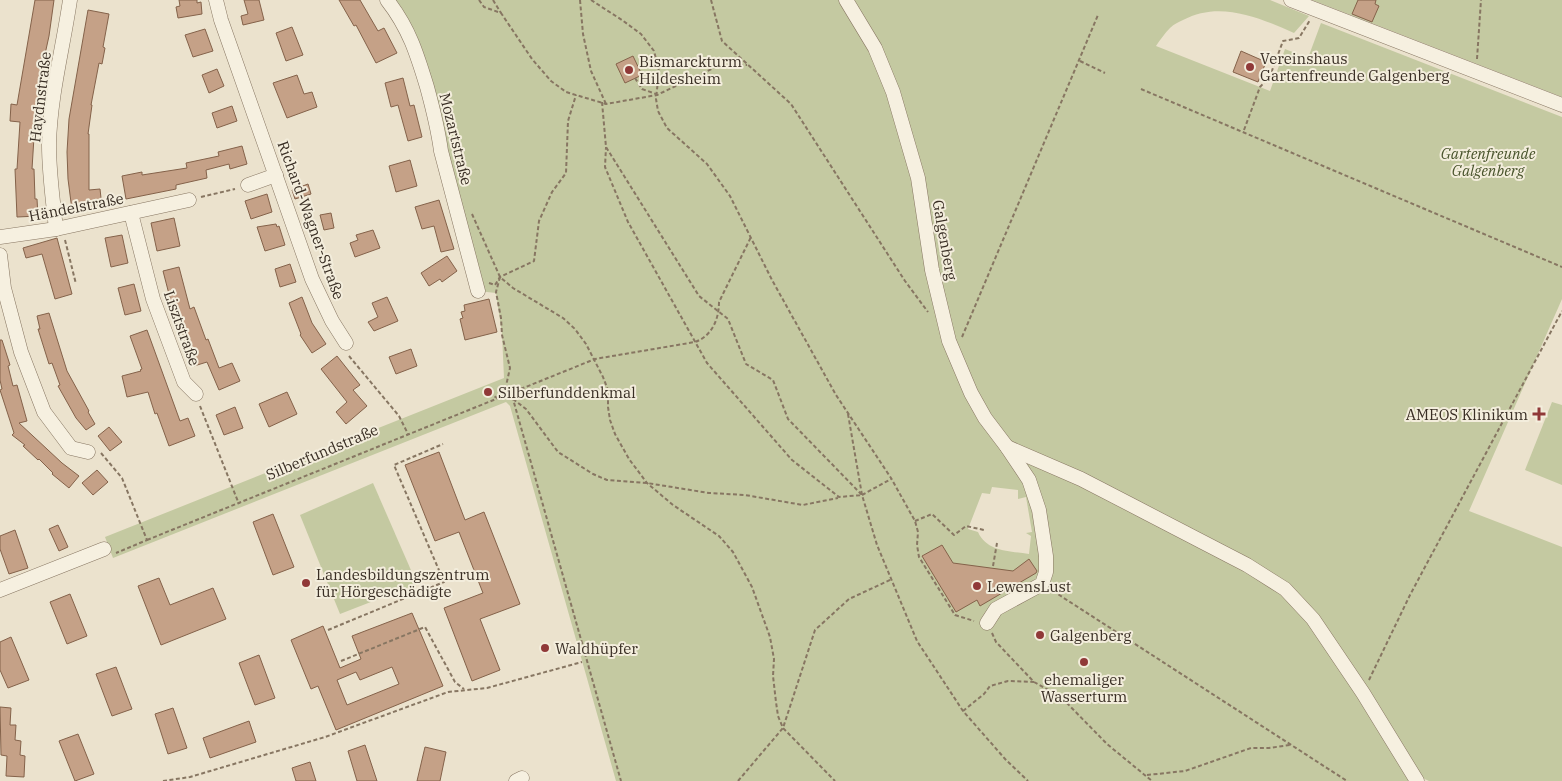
<svg xmlns="http://www.w3.org/2000/svg" width="1562" height="781" viewBox="0 0 1562 781" font-family="'IBM Plex Serif',serif">
  <rect width="100%" height="100%" fill="#ebe2cd"/>
  <g fill="#c4c9a1" fill-rule="evenodd">
    <path d="M387 0H1270L1309 16 1294 33C1260 18 1220 0 1183 20 1179 22 1174 24 1170 28 1165 33 1160 40 1156 46L1270 91 1285 49 1308 58 1321 23 1562 117V299L1469 511 1562 547V781H1429L1414 774 1410 781H616L510 406 506 402 113 558 105 537 504 378 502 334 496 293 478 291 415 46ZM992 487 1018 490V499L1026 497 1032 532 1026 533 1031 536 1029 554C1010 551 987 552 978 532L968 529 982 493 990 494Z"/>
    <polygon points="1312,0 1562,0 1562,97"/>
    <polygon points="1552,402 1562,405 1562,485 1525,470"/>
    <polygon points="373,483 417,584 340,614 300,515"/>
  </g>
  <g fill="#c5a187" stroke="#84624a" fill-rule="evenodd">
    <polygon points="35,0 54,0 49,36 40,77 33,137 34,137 32,169 34,169 35,199 37,199 38,216 17,217 15,169 17,169 20,122 10,121 11,104 17,105"/>
    <polygon points="179,0 197,0 197,3 201,2 202,14 178,18 176,7 180,6"/>
    <polygon points="244,0 259,0 264,20 243,25 241,16 248,14"/>
    <polygon points="339,0 360,0 378,31 384,28 397,53 376,63 356,25 354,26"/>
    <polygon points="1358,0 1376,0 1375,4 1379,6 1372,22 1352,14"/>
    <polygon points="88,10 109,14 103,47 105,48 102,64 99,63 91,105 92,105 88,134 89,134 89,190 100,189 102,207 72,210 68,179 67,152 69,119"/>
    <polygon points="292,27 303,55 286,61 276,33"/>
    <polygon points="205,29 213,51 193,57 185,35"/>
    <polygon points="1241,51 1266,62 1258,82 1233,72"/>
    <polygon points="633,56 642,75 625,83 616,64"/>
    <polygon points="217,69 224,86 209,93 202,75"/>
    <polygon points="297,75 304,94 312,92 317,107 287,118 273,83"/>
    <polygon points="403,78 410,106 414,105 422,137 408,141 398,105 391,107 385,83"/>
    <polygon points="232,106 237,121 217,128 212,113"/>
    <polygon points="242,146 247,164 230,169 229,164 206,170 207,178 176,185 176,189 126,199 122,176 142,172 142,175 187,168 186,163 219,156 218,152"/>
    <polygon points="410,160 417,186 396,192 389,166"/>
    <polygon points="308,184 311,194 295,199 292,190"/>
    <polygon points="267,194 272,212 251,219 245,201"/>
    <polygon points="439,200 454,249 441,252 434,226 422,229 415,207"/>
    <polygon points="331,213 334,228 324,230 320,215"/>
    <polygon points="174,218 180,246 157,251 151,223"/>
    <polygon points="276,224 277,227 279,226 285,245 265,251 257,227"/>
    <polygon points="373,230 380,248 355,257 350,243 358,240 356,235"/>
    <polygon points="122,235 128,263 111,267 105,238"/>
    <polygon points="57,238 72,294 55,299 42,254 26,258 23,248"/>
    <polygon points="447,256 457,271 442,282 440,279 429,286 421,273"/>
    <polygon points="290,264 296,282 280,287 275,269"/>
    <polygon points="179,267 190,309 194,307 206,340 208,339 219,368 232,363 240,381 219,390 207,362 194,366 170,298 163,271"/>
    <polygon points="134,284 141,311 125,315 118,288"/>
    <polygon points="302,297 312,323 326,344 312,353 300,335 301,334 289,303"/>
    <polygon points="387,297 398,321 374,331 368,322 378,317 372,303"/>
    <polygon points="489,299 497,332 465,340 460,319 463,318 461,312 465,311 464,305"/>
    <polygon points="49,313 67,371 89,411 88,412 95,424 86,430 76,418 58,386 60,385 52,363 49,364 38,329 40,329 37,316"/>
    <polygon points="147,330 180,421 188,418 195,436 169,446 157,413 155,414 148,392 127,397 122,376 141,371 140,370 142,369 130,336"/>
    <polygon points="0,340 2,340 10,365 8,366 13,386 17,385 27,421 19,423 62,463 79,476 69,488 52,474 53,473 39,459 38,460 23,446 25,445 12,435 14,433 0,390 2,389 0,380"/>
    <polygon points="411,349 417,366 396,374 389,357"/>
    <polygon points="337,356 360,385 353,390 367,406 346,424 336,412 347,402 321,369"/>
    <polygon points="287,392 297,414 269,427 259,404"/>
    <polygon points="235,407 243,428 224,435 216,415"/>
    <polygon points="109,427 122,442 110,451 98,436"/>
    <polygon points="439,452 465,520 484,512 520,604 480,619 500,670 472,681 444,608 483,593 459,532 435,541 405,465"/>
    <polygon points="97,470 108,482 93,495 82,483"/>
    <polygon points="273,514 294,567 273,575 253,522"/>
    <polygon points="58,525 68,547 59,551 49,529"/>
    <polygon points="15,530 28,568 9,574 0,549 0,536"/>
    <polygon points="942,545 953,563 1013,571 1029,559 1037,571 1036,573 980,606 977,600 956,612 922,556"/>
    <polygon points="159,578 170,605 213,588 226,619 161,645 138,586"/>
    <polygon points="70,594 87,636 67,644 50,602"/>
    <path d="M412 613 443 686 336 730 318 686 311 689 291 640 323 626 340 668 361 659 352 636ZM392 667 399 684 347 705 337 680 356 672 360 680Z"/>
    <polygon points="11,637 29,680 8,688 0,670 0,642"/>
    <polygon points="259,655 275,698 255,705 239,663"/>
    <polygon points="116,667 132,709 112,716 96,674"/>
    <polygon points="0,707 11,708 10,725 16,725 15,740 21,741 20,755 25,756 24,777 6,776 7,756 1,755"/>
    <polygon points="173,708 187,748 168,754 155,714"/>
    <polygon points="249,721 256,742 210,758 203,738"/>
    <polygon points="78,734 94,774 75,781 59,741"/>
    <polygon points="365,745 377,781 357,781 348,751"/>
    <polygon points="425,747 446,752 440,781 417,781"/>
    <polygon points="310,762 316,781 296,781 292,768"/>
  </g>
  <g fill="none" stroke-linecap="round" stroke-linejoin="round">
    <g stroke="#877662" stroke-width="15">
      <g id="minor">
        <polyline points="216,0 221,20 312,279 332,321 346,343"/>
        <path d="M387 0C409 28 417 54 427 87 433 109 438 129 441 151L478 291"/>
        <polyline points="846,0 875,48 893,92 918,178 932,270 949,341 971,393 985,418 1007,447 1029,480 1039,510 1046,556 1046,572 1042,584 996,609 987,623"/>
        <polyline points="1291,0 1562,105"/>
        <polyline points="248,185 276,175"/>
        <polyline points="131,213 153,299 184,382 196,394"/>
        <path d="M56 229C53 201 49 173 49 145 50 96 63 48 70 0"/>
        <polyline points="0,237 56,229 189,200"/>
        <polyline points="0,255 4,288 21,352 44,412 71,448 88,452"/>
        <polyline points="1007,447 1081,479 1139,509 1247,565 1285,589 1313,619 1363,693 1417,781"/>
        <polyline points="0,590 104,549"/>
        <polyline points="516,781 522,778"/>
      </g>
    </g>
    <g stroke="#877662" stroke-width="2" stroke-dasharray="4 2.5" stroke-linecap="butt">
      <polyline points="479,0 484,7 501,13 532,59 551,81 566,92 606,104 657,95 718,66 747,65"/>
      <polyline points="493,0 501,13"/>
      <polyline points="580,0 583,34 591,71 606,104"/>
      <polyline points="591,0 622,20 641,34 654,51 659,71 656,99 658,111 667,128 707,164 730,196 772,280 836,395 891,478 915,521 918,532 917,545 919,557 955,615 974,621"/>
      <polyline points="711,0 722,41 791,104 905,281 928,312"/>
      <polyline points="1477,59 1481,0"/>
      <polyline points="1080,61 1105,73"/>
      <polyline points="635,78 642,89 656,94"/>
      <polyline points="1141,89 1562,267"/>
      <polyline points="602,102 606,147 699,296 728,319 746,364 773,380 788,419 862,495 839,497 792,460 707,363 628,222 605,167 606,147"/>
      <polyline points="1244,130 1260,87 1270,76 1283,41 1299,38 1310,20"/>
      <polyline points="201,197 235,189"/>
      <polyline points="472,214 500,277 513,288 563,318 575,329 586,344 603,377 608,390 608,407 610,420 615,434 629,459 647,483 673,505 719,536 733,552 752,587 770,637 774,659 773,676 776,702 778,716 783,728 835,781"/>
      <polyline points="65,240 76,284"/>
      <polyline points="500,277 496,292 501,318 502,335 510,368 506,386 513,399 621,781"/>
      <polyline points="489,283 495,285 500,277 534,261 539,221 552,192 566,173 568,121 576,95"/>
      <polyline points="962,337 1098,15"/>
      <polyline points="349,356 399,416 408,434"/>
      <polyline points="489,393 497,398"/>
      <polyline points="513,399 526,409 558,452 593,474 607,480 647,483 709,493 745,495 803,505 838,498"/>
      <polyline points="200,406 239,504"/>
      <polyline points="848,414 862,495 877,545 917,641 963,711 1006,760 1028,781"/>
      <polyline points="101,453 122,478 147,540 116,553"/>
      <polyline points="862,495 891,479"/>
      <polyline points="915,521 932,514 954,535 966,526 984,530"/>
      <path d="M147 540 595 359 695 342C712 336 719 319 719 302L751 237"/>
      <polyline points="993,566 997,543"/>
      <polyline points="1053,591 1347,781"/>
      <polyline points="328,630 444,582 394,465 443,444"/>
      <polyline points="992,633 996,642 1034,682 1061,697 1107,744 1152,781"/>
      <polyline points="341,661 425,627 455,682 464,689"/>
      <polyline points="1369,680 1410,595 1562,311"/>
      <polyline points="963,711 984,694 990,686 1008,681 1034,682"/>
      <polyline points="1147,775 1185,771 1251,748 1269,748 1290,745"/>
      <polyline points="163,781 190,777 325,737 448,692 487,688 582,662"/>
      <polyline points="738,781 783,728 815,630 849,599 892,579"/>
    </g>
    <use href="#minor" stroke="#f6f0e0" stroke-width="14"/>
  </g>
  <g fill="#903938" stroke="#f3eddc" stroke-width="2">
    <circle cx="1250" cy="67" r="5"/>
    <circle cx="629" cy="70" r="5"/>
    <circle cx="488" cy="392" r="5"/>
    <path d="M1536.5 406.5h5v5h5v5h-5v5h-5v-5h-5v-5h5z"/>
    <circle cx="306" cy="583" r="5"/>
    <circle cx="977" cy="586" r="5"/>
    <circle cx="1040" cy="635" r="5"/>
    <circle cx="545" cy="648" r="5"/>
    <circle cx="1084" cy="662" r="5"/>
  </g>
  <g text-anchor="middle" dominant-baseline="central" stroke-width="4" stroke-linejoin="round" paint-order="stroke">
    <g font-size="15" fill="#392e24" stroke="#f3eddc" text-anchor="start">
      <text x="1260" y="58">Vereinshaus<tspan x="1260" dy="17">Gartenfreunde Galgenberg</tspan></text>
      <text x="639" y="61">Bismarckturm<tspan x="639" dy="17">Hildesheim</tspan></text>
      <text x="498" y="392">Silberfunddenkmal</text>
      <text x="1528" y="414" text-anchor="end">AMEOS Klinikum</text>
      <text x="316" y="574">Landesbildungszentrum<tspan x="316" dy="17">für Hörgeschädigte</tspan></text>
      <text x="987" y="586">LewensLust</text>
      <text x="1050" y="635">Galgenberg</text>
      <text x="555" y="648">Waldhüpfer</text>
      <text x="1084" y="679" text-anchor="middle">ehemaliger<tspan x="1084" dy="17">Wasserturm</tspan></text>
    </g>
    <g font-size="15" fill="#392e24" stroke="#f3eddc">
      <text transform="translate(40 97) rotate(-83)">Haydnstraße</text>
      <text transform="translate(456 139) rotate(76)">Mozartstraße</text>
      <text transform="translate(76 207) rotate(-11)">Händelstraße</text>
      <text transform="translate(311 220) rotate(70)">Richard-Wagner-Straße</text>
      <text transform="translate(945 240) rotate(80)">Galgenberg</text>
      <text transform="translate(182 328) rotate(70)">Lisztstraße</text>
      <text transform="translate(322 452) rotate(-23)">Silberfundstraße</text>
    </g>
    <g font-size="15" font-style="italic" fill="#49542c" stroke="#f3eddc">
      <text x="1488" y="153">Gartenfreunde<tspan x="1488" dy="17">Galgenberg</tspan></text>
    </g>
  </g>
</svg>
